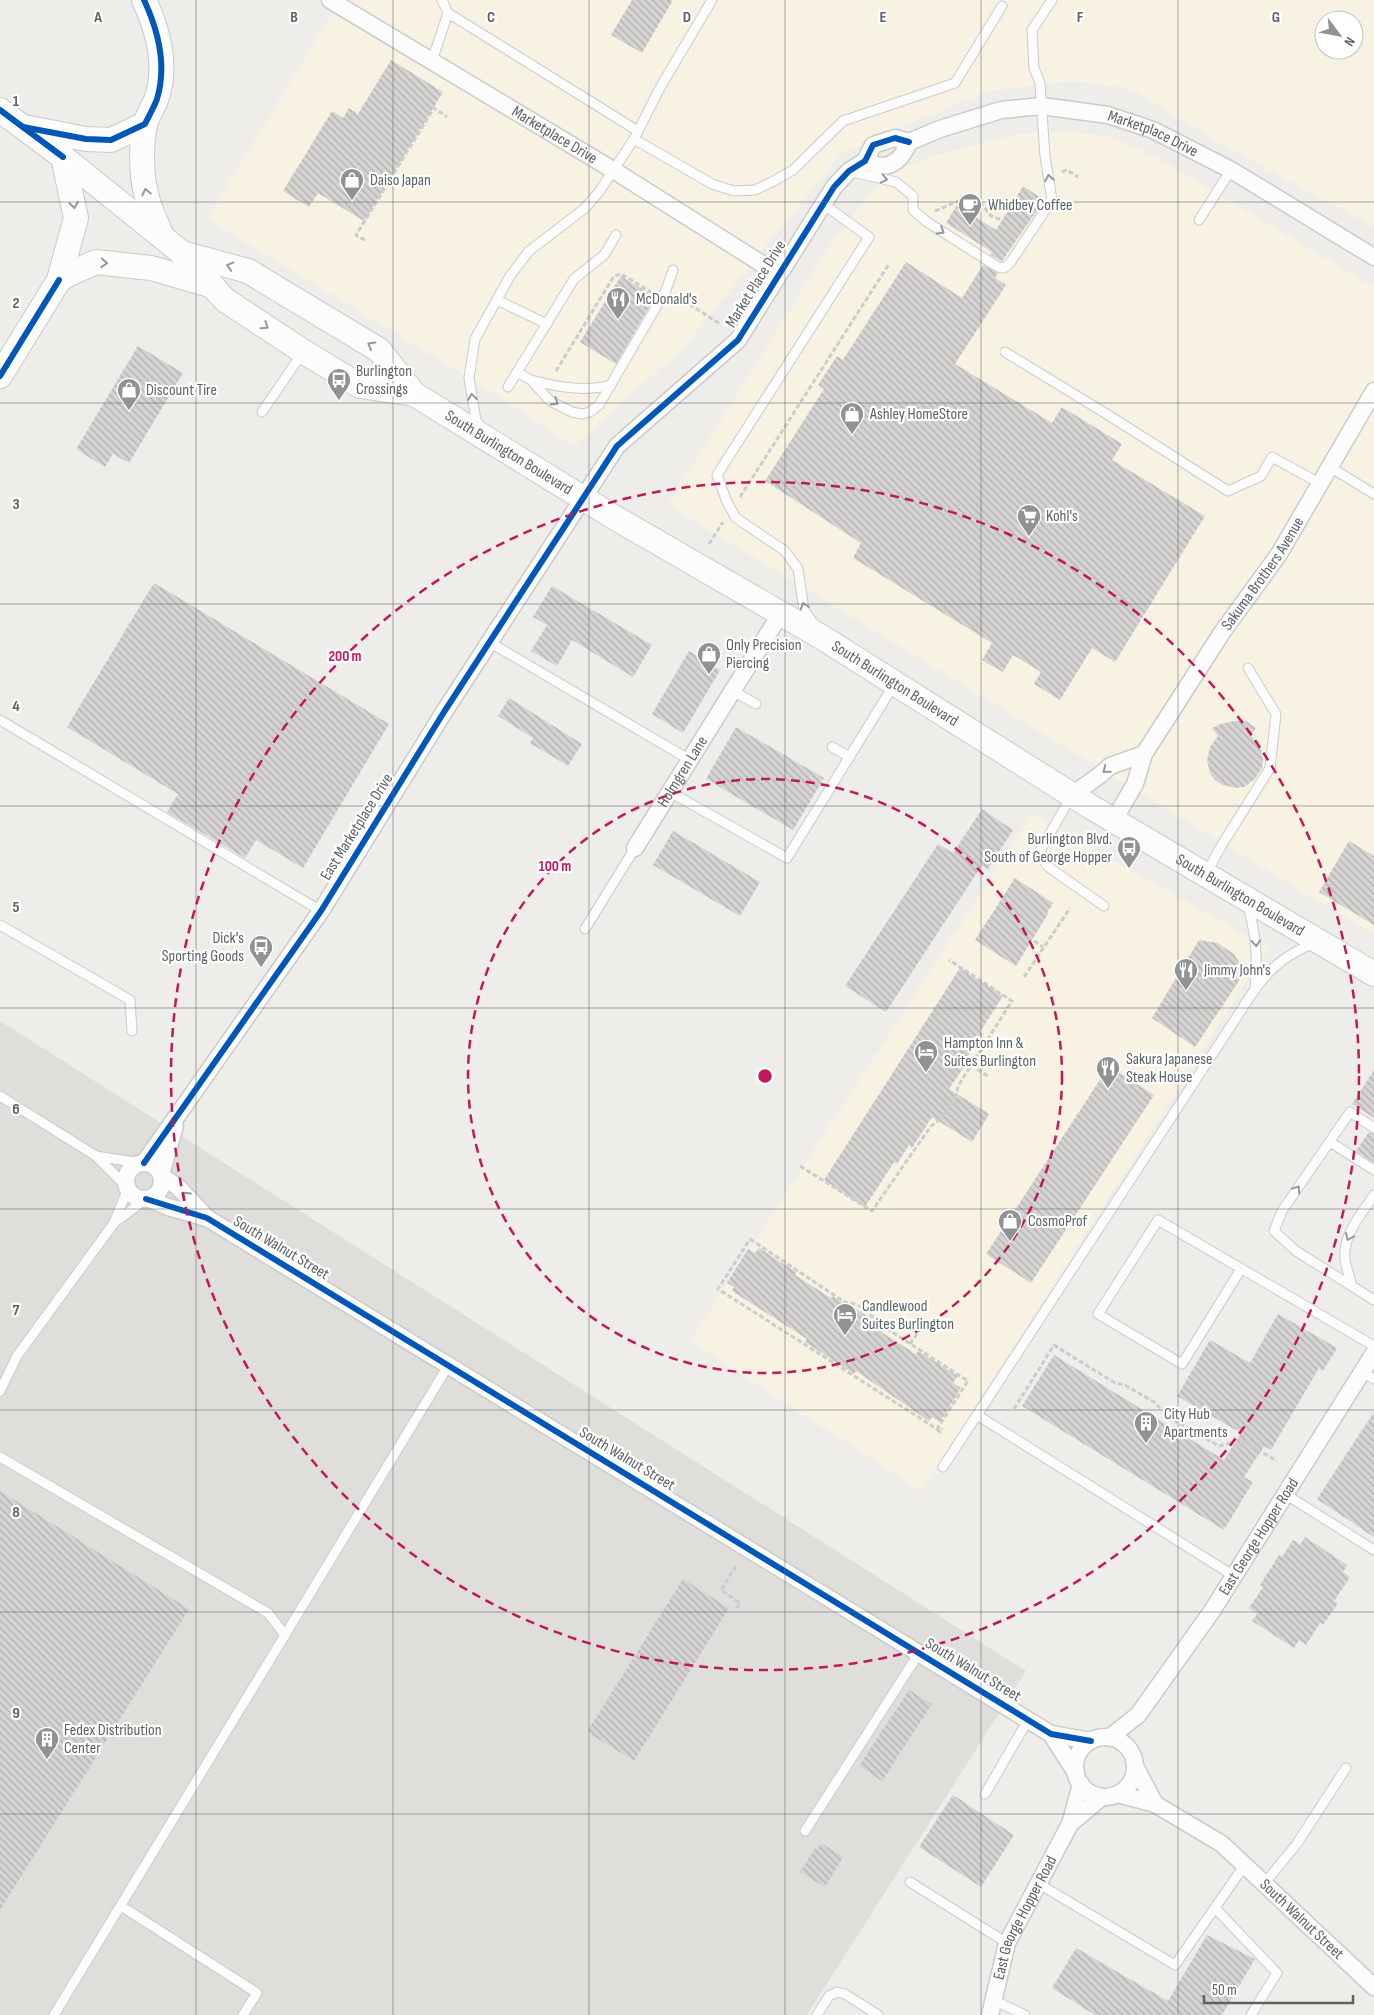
<svg xmlns="http://www.w3.org/2000/svg" width="1374" height="2015" viewBox="0 0 1374 2015" font-family="'Sofia Sans Condensed',sans-serif">
  <defs>
    <pattern id="building-back-hatch" width="6" height="6" patternUnits="userSpaceOnUse" patternTransform="scale(1.25)"><rect width="6" height="6" fill="#d5d4d2"/><path d="M-1 5l2 2M0 0l6 6M5-1l2 2" fill="none" stroke="#b0afae"/></pattern>
  </defs>
  <rect width="100%" height="100%" fill="#eeede9"/>
  <g fill="#f7f2e2" fill-rule="evenodd">
    <path d="M340 0H1374V227L1223 145 1131 89 1073 81 989 91 898 128 840 155 685 346 574 446 469 378 207 219ZM1324 20H1354V50H1324Z"/>
    <polygon points="1067,132 1110,136 1172,166 1374,287 1374,934 1306,894 668,505 829,246 885,174 933,156 1017,134"/>
    <polygon points="1032,814 1268,948 921,1491 690,1341"/>
  </g>
  <polygon fill="#dfdeda" points="0,1021 1026,1671 807,2015 0,2015"/>
  <g fill="url(#building-back-hatch)">
    <polygon points="632,0 673,0 642,53 611,35"/>
    <polygon points="391,60 443,92 364,221 318,193 309,207 283,191 332,111 343,118 349,108 358,114"/>
    <polygon points="1023,186 1044,200 1002,261 990,255 992,252 946,223 957,205 996,230"/>
    <polygon points="906,262 962,298 983,265 998,273 995,278 1006,285 955,364 1052,423 1062,407 1122,444 1112,460 1205,516 1115,662 1092,648 1060,700 1034,684 1041,672 1013,655 1003,672 982,660 992,643 853,558 861,543 765,481 824,389 818,385 837,356 843,360"/>
    <polygon points="621,276 655,297 616,364 580,342"/>
    <polygon points="138,346 183,373 129,463 113,454 105,467 76,449"/>
    <polygon points="154,583 389,724 303,868 256,840 245,858 167,812 178,794 67,727"/>
    <polygon points="552,586 652,645 633,677 572,640 557,666 531,651 547,625 533,617"/>
    <polygon points="689,651 720,670 683,733 652,714"/>
    <polygon points="509,698 582,744 568,766 530,743 533,738 498,716"/>
    <polygon points="1234,721 1246,721 1256,728 1251,735 1261,750 1263,759 1262,768 1255,779 1244,787 1236,788 1223,785 1215,780 1210,773 1207,760 1210,747 1218,736 1212,728 1221,724"/>
    <polygon points="736,727 824,778 793,830 706,779"/>
    <polygon points="982,809 1013,830 988,869 982,865 886,1012 845,986 938,844 953,853"/>
    <polygon points="673,831 760,882 740,916 653,865"/>
    <polygon points="1349,841 1374,856 1374,925 1319,892"/>
    <polygon points="1015,878 1053,903 1047,913 1048,914 1016,966 975,940"/>
    <polygon points="1199,940 1217,943 1234,954 1245,972 1195,1047 1152,1018"/>
    <polygon points="960,968 1003,996 980,1032 983,1034 968,1056 970,1058 949,1089 989,1114 972,1142 932,1117 912,1148 909,1145 897,1164 894,1162 865,1207 824,1180"/>
    <polygon points="1109,1066 1154,1095 1031,1283 986,1254"/>
    <polygon points="1374,1070 1374,1118 1352,1104"/>
    <polygon points="1369,1132 1374,1134 1374,1163 1356,1151"/>
    <polygon points="759,1248 796,1272 795,1275 831,1298 833,1296 846,1305 847,1303 872,1319 871,1321 883,1328 881,1332 916,1354 918,1351 958,1376 953,1383 961,1388 940,1422 932,1417 929,1421 856,1371 854,1374 805,1342 807,1339 732,1291 734,1287 727,1283 748,1249 755,1253"/>
    <polygon points="1278,1314 1337,1348 1323,1371 1319,1368 1271,1450 1264,1446 1244,1477 1253,1482 1224,1530 1022,1406 1054,1355 1224,1460 1241,1433 1177,1396 1210,1340 1250,1363"/>
    <polygon points="1374,1412 1374,1537 1317,1499"/>
    <polygon points="0,1491 189,1609 0,1910"/>
    <polygon points="1305,1537 1347,1565 1343,1572 1350,1577 1334,1601 1338,1603 1323,1625 1320,1623 1306,1645 1299,1640 1294,1648 1252,1621 1257,1614 1249,1608 1263,1587 1260,1585 1279,1555 1282,1557 1293,1540 1300,1545"/>
    <polygon points="683,1579 729,1608 634,1761 587,1732"/>
    <polygon points="909,1690 932,1704 882,1781 859,1766"/>
    <polygon points="953,1795 1014,1835 981,1887 919,1847"/>
    <polygon points="821,1843 843,1857 825,1887 800,1872 816,1847 818,1848"/>
    <polygon points="1207,1935 1255,1959 1222,2015 1095,2015 1052,1988 1076,1948 1168,2001"/>
  </g>
  <g fill="none" stroke-linecap="round" stroke-linejoin="round">
    <g stroke="#cbcbcb" stroke-width="11">
      <g id="lane">
        <polyline points="448,13 638,131"/>
        <polyline points="432,61 448,13 442,0"/>
        <polyline points="634,139 712,184 734,191 755,190 772,182 793,170 843,121 955,83 1002,6"/>
        <polyline points="849,171 896,182 913,196 913,210 927,222 998,267 1004,268 1010,263 1052,200 1045,156 1040,83 1034,68 1032,30 1052,0"/>
        <polyline points="1199,220 1231,170"/>
        <polyline points="497,300 547,324"/>
        <polyline points="1005,352 1105,413 1228,491 1261,476 1272,457 1321,484"/>
        <polyline points="517,372 531,380 550,401 572,412 582,414 590,412 599,405 666,290 673,270"/>
        <path d="M531 380C556 387 586 392 610 385"/>
        <polyline points="508,387 574,279 604,255 616,235"/>
        <polyline points="262,412 303,352"/>
        <polyline points="480,426 476,420 469,378 475,339 510,276 529,251 584,209 599,192 634,139 661,86 712,0"/>
        <polyline points="1330,467 1374,494"/>
        <polyline points="814,624 804,610 798,569 785,551 736,518 727,502 717,475 869,237 823,204"/>
        <polyline points="489,642 690,760"/>
        <polyline points="733,691 756,704"/>
        <polyline points="0,720 321,911"/>
        <polyline points="832,747 850,757"/>
        <polyline points="670,792 787,858 895,683"/>
        <polyline points="1072,795 1040,851 1047,866 1104,906"/>
        <polyline points="1206,874 1220,848 1270,768 1276,714 1248,668"/>
        <path d="M1248 905C1256 937 1258 956 1255 989"/>
        <polyline points="0,925 130,1000 132,1031"/>
        <polyline points="585,929 635,848"/>
        <polyline points="0,1096 96,1156 126,1186"/>
        <polyline points="1374,1128 1350,1112 1282,1211 1274,1231 1296,1251 1374,1300"/>
        <polyline points="1330,1142 1374,1170"/>
        <polyline points="96,1156 140,1163"/>
        <polyline points="114,1223 146,1199"/>
        <polyline points="1241,1269 1182,1364 1098,1314 1158,1220 1374,1346"/>
        <path d="M1352 1286C1350 1278 1346 1268 1345 1259 1342 1236 1362 1213 1374 1195"/>
        <polyline points="1362,1372 1374,1379"/>
        <polyline points="0,1391 17,1356 114,1223 128,1188"/>
        <polyline points="977,1415 1234,1576"/>
        <polyline points="0,1457 268,1613 285,1635 54,2015"/>
        <path d="M943 1467 1255 989C1275 963 1286 956 1315 942"/>
        <polyline points="1285,1494 1374,1550"/>
        <polyline points="285,1635 448,1366"/>
        <polyline points="985,1794 1028,1720"/>
        <polyline points="805,1831 919,1653"/>
        <polyline points="910,1882 1007,1943"/>
        <polyline points="1039,1884 1175,1965 1244,1866"/>
        <polyline points="1264,1884 1296,1845 1346,1768"/>
        <polyline points="121,1906 257,1993 243,2015"/>
        <polyline points="1215,1908 1277,1973 1251,2015"/>
        <polyline points="993,2000 1025,2015"/>
        <polyline points="817,2015 829,1996 837,1992 845,1994 878,2015"/>
      </g>
    </g>
    <g stroke="#cbcbcb" stroke-width="19">
      <g id="street">
        <path id="s1" d="M330 0 618 173 778 274"/>
        <path id="s2" d="M909 142 940 129 1001 110 1042 106 1108 115 1153 130 1231 170 1374 257"/>
        <path d="M865 161C870 162 877 166 882 166 896 166 904 154 909 142"/>
        <polyline points="1072,795 1100,775 1110,766 1144,754"/>
        <path id="s3" d="M1114 820 1135 784 1144 754 1223 631 1279 554 1374 391"/>
        <path id="s4" d="M635 848 781 613"/>
        <circle cx="144" cy="1181" r="18"/>
        <polyline points="144,1163 321,911 444,712 617,446 738,340 834,187 849,171 865,161 873,145 895,138 909,142"/>
        <polyline points="161,1174 175,1126"/>
        <polyline points="162,1176 179,1188 207,1218"/>
        <polyline points="149,1199 168,1207 207,1218 1051,1734 1091,1741"/>
        <polyline points="1051,1734 1076,1773"/>
        <path id="s5" d="M1110 1737 1138 1715 1212 1611 1374 1353"/>
        <circle cx="1105" cy="1767" r="30"/>
        <polyline points="1135,1766 1155,1804"/>
        <path id="s6" d="M1118 1794 1155 1804 1222 1844 1374 1987"/>
        <polyline points="1070,1824 1102,1797"/>
        <path id="s7" d="M990 2015 1007 1943 1070 1824 1081 1784"/>
      </g>
    </g>
    <g stroke="#c9cac9" stroke-width="26">
      <g id="secondary">
        <path d="M144 0C158 30 168 67 156 100 153 108 147 116 145 125 141 143 141 175 146 193 149 208 156 222 162 236"/>
        <polyline points="0,110 63,157 182,253 225,300 304,352 360,386 414,394"/>
        <polyline points="29,128 86,139 111,140 145,124"/>
        <path id="s8" d="M182 253 248 271 379 350 414 394 612 516 823 638 1091 807 1374 974"/>
        <polyline points="59,280 71,273 96,262 151,268 213,286"/>
        <polyline points="0,376 59,280 76,218 63,157"/>
      </g>
    </g>
    <g stroke="#c9cecb" stroke-width="3" stroke-dasharray="5 2.5" stroke-linecap="butt">
      <polyline points="1062,172 1067,170 1078,177"/>
      <polyline points="935,211 974,194 991,216 1002,220"/>
      <polyline points="365,240 356,235 434,108 447,117"/>
      <polyline points="677,296 720,324"/>
      <polyline points="556,371 614,276 621,274 651,292"/>
      <polyline points="740,497 889,264"/>
      <polyline points="709,544 723,522"/>
      <polyline points="1034,941 1043,947"/>
      <polyline points="1024,977 1070,908"/>
      <polyline points="971,1065 989,1077"/>
      <polyline points="944,1098 951,1103"/>
      <path d="M800 1166 872 1211 931 1126C944 1118 956 1101 958 1086L1012 1001 949 960"/>
      <path d="M750 1239 846 1303C857 1302 870 1311 875 1321L968 1381 937 1429 718 1289Z"/>
      <polyline points="890,1330 899,1318"/>
      <polyline points="910,1344 919,1331"/>
      <polyline points="1014,1409 1054,1345 1115,1383 1125,1385 1154,1402 1170,1418 1219,1446 1231,1443 1239,1447 1243,1441 1277,1461"/>
      <polyline points="937,1429 940,1432 942,1428"/>
      <polyline points="736,1566 721,1590 740,1603 736,1610"/>
    </g>
    <use href="#lane" stroke="#fcfcfc" stroke-width="9"/>
    <use href="#street" stroke="#fcfcfc" stroke-width="16"/>
    <use href="#secondary" stroke="#fcfcfc" stroke-width="24"/>
    <g stroke="#fff" stroke-width="9">
      <g id="cycleway">
        <polyline points="0,110 63,157"/>
        <path d="M23 127 86 139 111 140 145 124C149 116 154 107 157 99 167 66 158 30 144 0"/>
        <polyline points="0,376 59,280"/>
        <polyline points="144,1163 321,911 444,712 617,446 738,340 834,187 849,171 865,161 873,145 895,138 909,142"/>
        <polyline points="146,1199 207,1218 1051,1734 1091,1741"/>
      </g>
    </g>
    <use href="#cycleway" stroke="#0057b8" stroke-width="6"/>
  </g>
  <defs><path id="oneway-chevron" d="M-2-3.5L2.5 0L-2 3.5" fill="none" stroke-width="1.6" stroke-linecap="round" stroke-linejoin="round" transform="scale(1.25)"/></defs>
  <g stroke="#95989b">
    <use href="#oneway-chevron" transform="translate(1049 178) rotate(-99)"/>
    <use href="#oneway-chevron" transform="translate(884 179) rotate(13)"/>
    <use href="#oneway-chevron" transform="translate(146 192) rotate(-103)"/>
    <use href="#oneway-chevron" transform="translate(74 205) rotate(81)"/>
    <use href="#oneway-chevron" transform="translate(941 231) rotate(32)"/>
    <use href="#oneway-chevron" transform="translate(104 263) rotate(4)"/>
    <use href="#oneway-chevron" transform="translate(230 266) rotate(-165)"/>
    <use href="#oneway-chevron" transform="translate(265 326) rotate(34)"/>
    <use href="#oneway-chevron" transform="translate(371 345) rotate(-149)"/>
    <use href="#oneway-chevron" transform="translate(472 397) rotate(-97)"/>
    <use href="#oneway-chevron" transform="translate(555 402) rotate(32)"/>
    <use href="#oneway-chevron" transform="translate(804 606) rotate(-108)"/>
    <use href="#oneway-chevron" transform="translate(1106 770) rotate(141)"/>
    <use href="#oneway-chevron" transform="translate(1256 943) rotate(86)"/>
    <use href="#oneway-chevron" transform="translate(1297 1189) rotate(-56)"/>
    <use href="#oneway-chevron" transform="translate(186 1195) rotate(-136)"/>
    <use href="#oneway-chevron" transform="translate(1349 1237) rotate(113)"/>
  </g>
  <path fill="none" stroke="#5e6267" stroke-width="1" stroke-opacity="0.55" d="M196 0V2015M393 0V2015M589 0V2015M785 0V2015M981 0V2015M1178 0V2015M0 202H1374M0 403H1374M0 604H1374M0 806H1374M0 1008H1374M0 1209H1374M0 1410H1374M0 1612H1374M0 1814H1374"/>
  <g fill="none" stroke="#c2185b" stroke-width="2.5" stroke-dasharray="9 6">
    <circle cx="765" cy="1076" r="297"/>
    <circle cx="765" cy="1076" r="594"/>
  </g>
  <defs>
    <g id="shop-pin" transform="scale(1.25)"><path d="M0 17L-7.5 6A9.5 9.5 0 1 1 7.5 6Z" fill="#909394" stroke="#fff"/><path d="M-5-2.5h2.3a2.7 3.5 0 0 1 5.4 0H5L5.5 6h-11ZM-1.5-2.5h3a1.5 2.3 0 0 0-3 0Z" fill="#fff"/></g>
    <g id="cafe-pin" transform="scale(1.25)"><path d="M0 17L-7.5 6A9.5 9.5 0 1 1 7.5 6Z" fill="#909394" stroke="#fff"/><path d="M-5.5-4.5H6V0H3Q3 3.5 0 3.5H-2.5Q-5.5 3.5-5.5 0ZM3-3.2v2h1.7v-2ZM-6 4.5H4V6H-6Z" fill="#fff"/></g>
    <g id="restaurant-pin" transform="scale(1.25)"><path d="M0 17L-7.5 6A9.5 9.5 0 1 1 7.5 6Z" fill="#909394" stroke="#fff"/><path d="M-5-6h1v4h1v-4h1v4h1v-4h1v5L-1.5 .5V6h-2V.5L-5-1ZM5-6V6H3V1.5H1.5Q1.5-4 5-6Z" fill="#fff"/></g>
    <g id="bus-pin" transform="scale(1.25)"><path d="M0 17L-7.5 6A9.5 9.5 0 1 1 7.5 6Z" fill="#909394" stroke="#fff"/><path d="M-5-6H5V4H4V6H2V4H-2V6H-4V4H-5ZM-3.5-4V0h7V-4ZM-3.5 1.2v1.5H-2V1.2ZM2 1.2v1.5H3.5V1.2Z" fill="#fff"/></g>
    <g id="supermarket-pin" transform="scale(1.25)"><path d="M0 17L-7.5 6A9.5 9.5 0 1 1 7.5 6Z" fill="#909394" stroke="#fff"/><path d="M-6-5.5h2.5l.6 2H6L4.5 2H-2.5L-4.4-4H-6ZM-1.5 3.2a1.3 1.3 0 1 0 .1 0ZM3 3.2a1.3 1.3 0 1 0 .1 0Z" fill="#fff"/></g>
    <g id="hotel-pin" transform="scale(1.25)"><path d="M0 17L-7.5 6A9.5 9.5 0 1 1 7.5 6Z" fill="#909394" stroke="#fff"/><path d="M-6-4.5h1.5V1H6V5H4.5V3h-9V5H-6ZM-4 0a1.8 1.8 0 1 1 3.6 0ZM.5 0V-2.5h3Q6-2.5 6 0Z" fill="#fff"/></g>
    <g id="building-pin" transform="scale(1.25)"><path d="M0 17L-7.5 6A9.5 9.5 0 1 1 7.5 6Z" fill="#909394" stroke="#fff"/><path d="M-4-6H4V6H1V3H-1V6H-4ZM-2.5-4.3h1.7v1.8h-1.7ZM.8-4.3h1.7v1.8H.8ZM-2.5-1h1.7V.8h-1.7ZM.8-1h1.7V.8H.8Z" fill="#fff"/></g>
  </defs>
  <g fill-rule="evenodd">
    <use href="#shop-pin" x="352" y="180"/>
    <use href="#cafe-pin" x="970" y="205"/>
    <use href="#restaurant-pin" x="618" y="299"/>
    <use href="#bus-pin" x="339" y="380"/>
    <use href="#shop-pin" x="129" y="390"/>
    <use href="#shop-pin" x="852" y="414"/>
    <use href="#supermarket-pin" x="1029" y="516"/>
    <use href="#shop-pin" x="709" y="654"/>
    <use href="#bus-pin" x="1129" y="848"/>
    <use href="#bus-pin" x="261" y="947"/>
    <use href="#restaurant-pin" x="1186" y="970"/>
    <use href="#hotel-pin" x="926" y="1052"/>
    <use href="#restaurant-pin" x="1108" y="1068"/>
    <use href="#shop-pin" x="1010" y="1221"/>
    <use href="#hotel-pin" x="845" y="1315"/>
    <use href="#building-pin" x="1146" y="1423"/>
    <use href="#building-pin" x="47" y="1739"/>
  </g>
  <g text-anchor="middle" dominant-baseline="central" stroke-width="4.5" stroke-linejoin="round" paint-order="stroke">
    <g font-size="16" fill="#5e6267" stroke="#fff">
      <text stroke="none"><textPath href="#s1" startOffset="262">Marketplace Drive</textPath></text>
      <text stroke="none"><textPath href="#s2" startOffset="254">Marketplace Drive</textPath></text>
      <text transform="translate(756 284) rotate(-58)">Market Place Drive</text>
      <text stroke="none"><textPath href="#s8" startOffset="389">South Burlington Boulevard</textPath></text>
      <text stroke="none"><textPath href="#s3" startOffset="289">Sakuma Brothers Avenue</textPath></text>
      <text stroke="none"><textPath href="#s8" startOffset="839">South Burlington Boulevard</textPath></text>
      <text stroke="none"><textPath href="#s4" startOffset="90">Holmgren Lane</textPath></text>
      <text transform="translate(357 827) rotate(-58)">East Marketplace Drive</text>
      <text stroke="none"><textPath href="#s8" startOffset="1244">South Burlington Boulevard</textPath></text>
      <text transform="translate(281 1248) rotate(31)">South Walnut Street</text>
      <text transform="translate(627 1459) rotate(31)">South Walnut Street</text>
      <text stroke="none"><textPath href="#s5" startOffset="251">East George Hopper Road</textPath></text>
      <text transform="translate(973 1670) rotate(31)">South Walnut Street</text>
      <text stroke="none"><textPath href="#s7" startOffset="104">East George Hopper Road</textPath></text>
      <text stroke="none"><textPath href="#s6" startOffset="226">South Walnut Street</textPath></text>
    </g>
    <g font-size="16" fill="#5e6267" stroke="#fff" text-anchor="start">
      <text x="370" y="180">Daiso Japan</text>
      <text x="988" y="205">Whidbey Coffee</text>
      <text x="636" y="299">McDonald's</text>
      <text x="356" y="371">Burlington<tspan x="356" dy="18">Crossings</tspan></text>
      <text x="146" y="390">Discount Tire</text>
      <text x="870" y="414">Ashley HomeStore</text>
      <text x="1046" y="516">Kohl's</text>
      <text x="726" y="645">Only Precision<tspan x="726" dy="18">Piercing</tspan></text>
      <text x="1112" y="839" text-anchor="end">Burlington Blvd.<tspan x="1112" dy="18">South of George Hopper</tspan></text>
      <text x="244" y="938" text-anchor="end">Dick's<tspan x="244" dy="18">Sporting Goods</tspan></text>
      <text x="1204" y="970">Jimmy John's</text>
      <text x="944" y="1043">Hampton Inn &amp;<tspan x="944" dy="18">Suites Burlington</tspan></text>
      <text x="1126" y="1059">Sakura Japanese<tspan x="1126" dy="18">Steak House</tspan></text>
      <text x="1028" y="1221">CosmoProf</text>
      <text x="862" y="1306">Candlewood<tspan x="862" dy="18">Suites Burlington</tspan></text>
      <text x="1164" y="1414">City Hub<tspan x="1164" dy="18">Apartments</tspan></text>
      <text x="64" y="1730">Fedex Distribution<tspan x="64" dy="18">Center</tspan></text>
    </g>
  </g>
  <g font-size="16" text-anchor="middle" font-weight="bold" fill="#5e6267" stroke="#fff" stroke-width="4.5" stroke-linejoin="round" paint-order="stroke">
    <text x="98" y="22">A</text>
    <text x="294" y="22">B</text>
    <text x="491" y="22">C</text>
    <text x="687" y="22">D</text>
    <text x="883" y="22">E</text>
    <text x="1080" y="22">F</text>
    <text x="1276" y="22">G</text>
    <text x="16" y="106">1</text>
    <text x="16" y="308">2</text>
    <text x="16" y="509">3</text>
    <text x="16" y="711">4</text>
    <text x="16" y="912">5</text>
    <text x="16" y="1114">6</text>
    <text x="16" y="1315">7</text>
    <text x="16" y="1517">8</text>
    <text x="16" y="1718">9</text>
  </g>
  <circle cx="765" cy="1076" r="8" fill="#c2185b" stroke="#fff" stroke-width="2.5"/>
  <g font-size="15" text-anchor="middle" font-weight="bold" fill="#c2185b" stroke="#fff" stroke-width="4.5" stroke-linejoin="round" paint-order="stroke">
    <text x="345" y="661">200 m</text>
    <text x="555" y="871">100 m</text>
  </g>
  <g transform="translate(1339 35) rotate(122)"><circle r="24" fill="#ffffff" stroke="#bfc0c2"/>
  <path d="M0-4L9 19L0 12L-9 19Z" fill="#909394"/>
  <text y="-8" font-size="14" font-weight="bold" text-anchor="middle" fill="#5e6267">N</text>
  </g>
  <path d="M1204 1995v8h149v-8" fill="none" stroke="#5e6267" stroke-width="2.5"/>
  <text x="1212" y="1995" font-size="15" fill="#5e6267" stroke="#ffffff" stroke-width="4" paint-order="stroke">50 m</text>
</svg>
